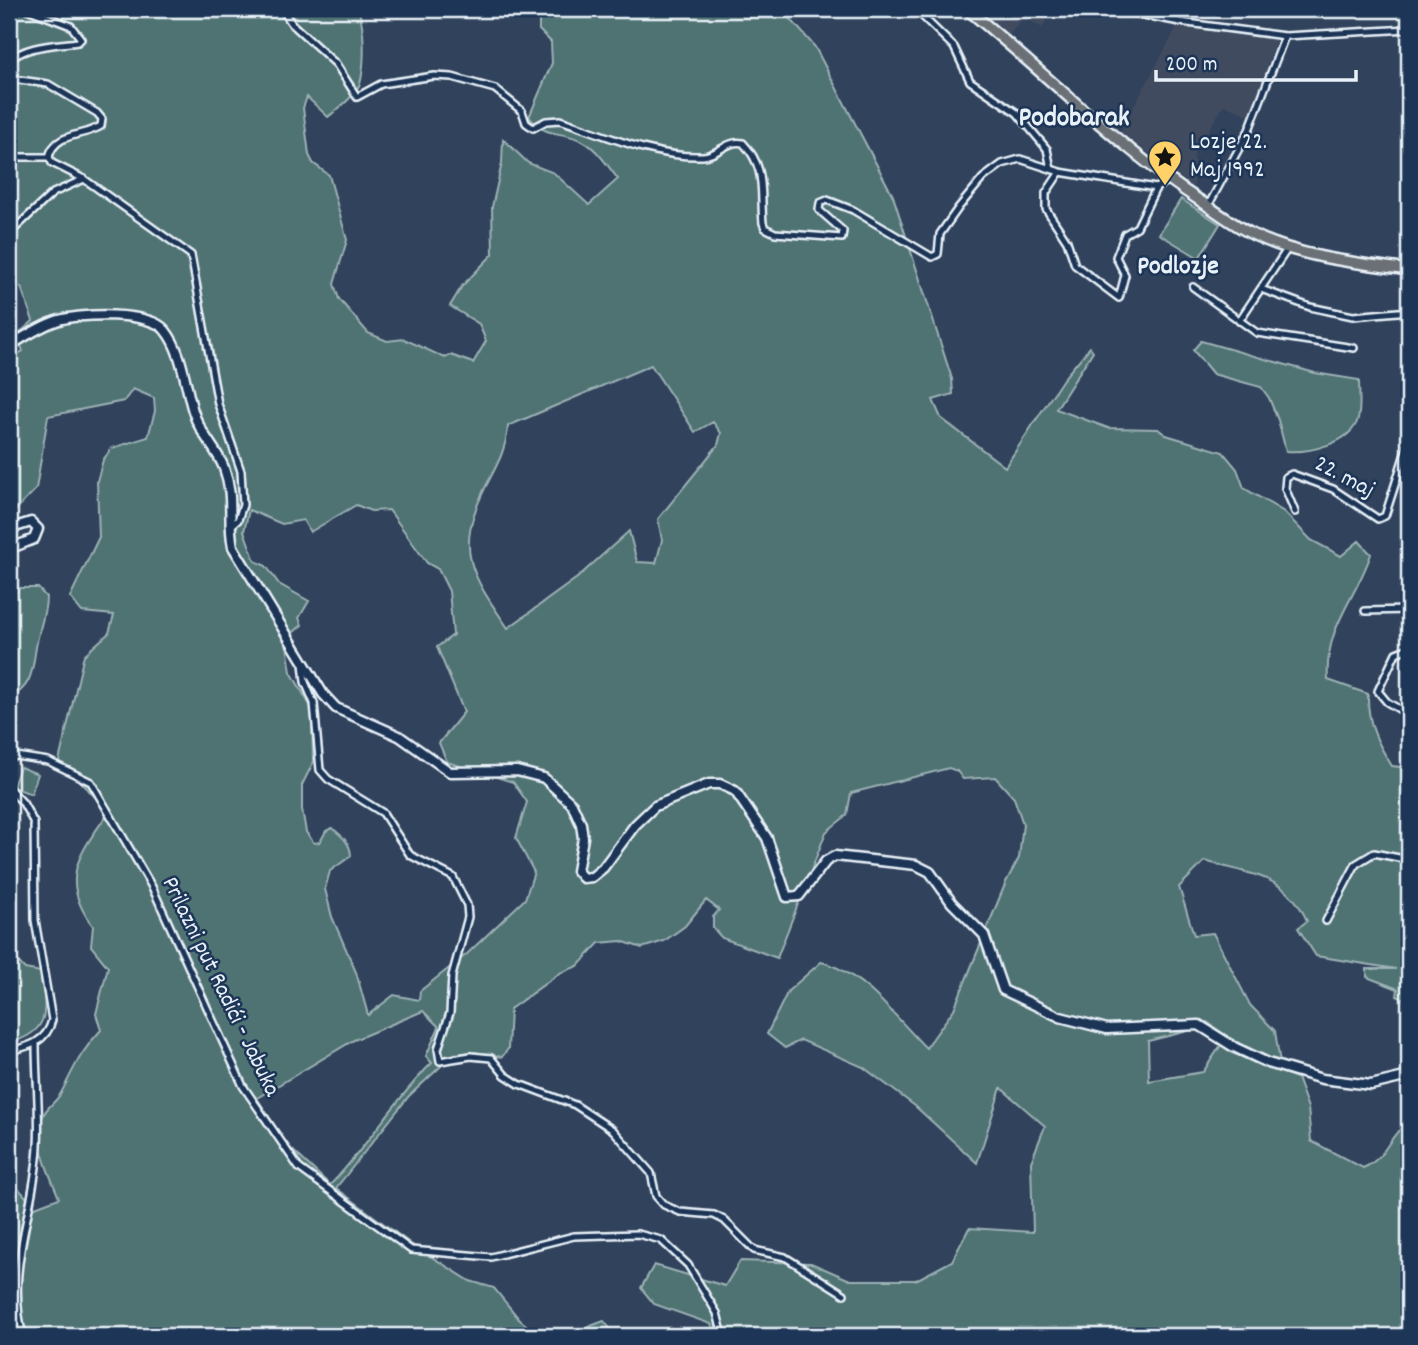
<svg xmlns="http://www.w3.org/2000/svg" width="1418" height="1345" viewBox="0 0 1418 1345" font-family="Dekko,sans-serif">
  <rect width="100%" height="100%" fill="#31425c"/>
  <filter id="ink" filterUnits="userSpaceOnUse"><feTurbulence type="fractalNoise" baseFrequency=".0143" numOctaves="2"/><feDisplacementMap in="SourceGraphic" scale="14" xChannelSelector="R" yChannelSelector="G"/><feConvolveMatrix kernelMatrix="1 2 1 2 8 2 1 2 1" color-interpolation-filters="sRGB"/></filter>
  <g filter="url(#ink)">
    <g fill="#3f4b60">
      <polygon points="978,9 1052,9 1042,28 1024,17 1009,35"/>
      <polygon points="1177,27 1276,40 1250,116 1224,105 1194,154 1194,187 1120,132"/>
    </g>
    <g fill="#507272" stroke="#9cb2b5" stroke-width="2" fill-rule="evenodd">
      <path d="M9 9H358C365 27 365 60 361 80 358 94 339 108 328 117L307 97 303 108 309 155 313 163 329 175 347 240 334 284 339 299 368 333 387 341 404 339 445 358 451 355 473 363 486 341 479 324 450 306 462 286 493 254 492 207 502 163 503 139 528 163 554 173 589 205 618 179C607 165 595 145 578 139 555 130 547 138 529 117L552 63 551 42 539 30V9H782L815 47 893 196 952 379 953 394 933 400 941 418 1005 467 1063 379 1090 347 1093 351 1056 409 1108 428 1158 429 1166 435 1223 452 1237 469 1244 488 1284 512 1311 540 1341 556 1359 541 1371 554C1356 599 1324 628 1328 680L1368 694C1367 722 1377 743 1392 766L1409 768V1001L1397 996 1398 989 1367 977V969H1396L1316 956 1298 928 1307 921C1288 874 1249 875 1205 861L1179 887 1194 935 1213 933 1250 1005 1275 1031 1280 1063 1239 1045 1207 1022 1196 1029 1148 1041 1149 1081 1203 1072 1221 1045 1232 1053 1297 1078 1308 1108 1311 1141 1363 1168C1388 1157 1387 1136 1409 1122V1336H717L711 1324 654 1304 641 1288 654 1265 725 1286 740 1261 811 1263 850 1280H916L952 1261 969 1228 1033 1232 1031 1162 1045 1126 1001 1088 977 1163 915 1106 863 1067 801 1040 785 1048 767 1034 788 991 821 962C863 972 897 1019 926 1048L954 1009 1006 882 1019 858 1023 824 1014 798 995 777 963 779 957 771 949 768 851 793 847 815 826 832 777 958 722 938 713 928V917L719 910 706 900 685 926 664 941 642 948 621 941 599 943 578 966 560 973 510 1009 508 1049 502 1057 473 1052 454 1054 409 1096 336 1188 411 1244 470 1281 494 1288 519 1319 539 1336H9V1178L35 1207 59 1198C50 1174 31 1140 44 1114 48 1106 57 1101 61 1093 75 1067 80 1052 101 1030L96 1014 108 967 91 946 93 926C58 880 79 854 109 812L83 784 58 765 84 655 109 633 114 615 82 612 70 597 99 537 97 481 103 460 112 448 148 437 155 411 154 398 133 389 124 401 48 416 36 489 9 517V359L23 351 17 335 33 321 21 287H9V203L16 186 9 183ZM651 365 695 432 713 422 721 433 718 445 658 519 662 540 656 563 637 562 629 531 577 578 508 628C470 573 454 550 486 486 497 465 506 450 508 426ZM356 505 371 511 389 510 427 563 438 569 449 591 453 635 437 647 464 712 439 743 447 762 513 782 527 802 516 838 534 872 525 899 467 954 420 991 419 1000 394 995 368 1015 356 972 332 917 325 889 330 871 351 856C351 843 341 835 332 828L326 831 320 842 314 843 306 832 302 809V785L313 763 312 709 291 672 286 639 302 625 299 618 309 601 279 584 266 566 255 561 244 531 249 510 282 524 303 520 310 532ZM423 1011 439 1027 426 1056 432 1063C394 1100 367 1147 330 1185L288 1146 257 1098 354 1040Z"/>
      <polygon points="1181,199 1220,224 1199,258 1159,234"/>
      <path d="M1201 341 1315 373 1359 380C1359 392 1361 408 1358 419 1351 444 1307 453 1286 451L1278 420 1269 398 1261 387 1213 374 1193 350Z"/>
      <path d="M19 588H38L46 597C46 613 40 626 37 642 32 666 35 686 9 698V602Z"/>
      <polygon points="20,767 38,774 31,794 13,787"/>
      <path d="M9 952 25 969 41 972C46 1010 52 1032 9 1043Z"/>
      <polygon points="604,1321 616,1336 564,1336"/>
    </g>
    <g fill="none" stroke-linecap="round" stroke-linejoin="round">
      <g stroke="#e8f1f8" stroke-width="10">
        <g id="street">
          <path d="M282 9 292 24 336 64 357 97 381 84 434 76 452 77 495 89 522 111 526 123 533 128 546 121 560 120C605 135 655 158 703 156 719 155 726 140 743 143 767 168 760 192 763 223L765 228 775 233 842 238 843 231 819 210 820 203 827 200 853 210 932 257 938 254 940 234 959 207 983 178 1002 164 1020 159 1060 172 1156 188 1168 181"/>
          <polyline points="915,9 954,47 970,81 1017,113 1047,149 1051,169"/>
          <polyline points="1112,9 1180,22 1285,36 1409,29"/>
          <path d="M9 61C25 45 57 45 78 42L81 39 71 26 27 9"/>
          <path d="M9 75 13 79 48 84 97 113 102 119 101 126C83 137 55 132 49 157L52 163 84 179 191 255 218 404 241 471 243 505 238 520 231 526"/>
          <polyline points="9,157 49,157"/>
          <polyline points="1060,172 1046,193 1046,209 1067,241 1075,265 1119,298 1125,275 1116,257 1125,234 1137,227 1156,188"/>
          <polyline points="1208,206 1249,130 1285,36"/>
          <polyline points="9,234 53,193 84,179"/>
          <polyline points="1193,287 1257,333 1354,348"/>
          <polyline points="1261,289 1310,307 1353,316 1409,311"/>
          <polyline points="1239,321 1288,248"/>
          <polyline points="1295,512 1285,488 1286,477 1292,474 1333,489 1378,519 1385,516 1409,441"/>
          <polyline points="1365,611 1409,610"/>
          <polyline points="1409,648 1396,653 1378,691 1387,702 1409,715"/>
          <polyline points="303,663 305,682 314,703 320,770 328,779 383,813 410,855 453,877 467,905 468,917 452,976 450,1013 438,1049 440,1061 471,1056 491,1058 505,1075 519,1084 575,1105 613,1130 651,1173 656,1196 664,1205 680,1212 714,1215 724,1220 754,1250 785,1257 844,1294"/>
          <polyline points="9,755 48,761 91,782 152,887 243,1086 299,1168 411,1250 491,1257 574,1236 638,1234 661,1240 688,1265 717,1313 723,1336"/>
          <path d="M9 788 23 803 34 823 35 920 52 1020C47 1042 28 1047 9 1051"/>
          <polyline points="1326,921 1356,864 1374,853 1409,860"/>
          <path d="M23 1336C5 1266 35 1213 38 1146 40 1112 36 1078 36 1044"/>
        </g>
      </g>
      <g stroke="#e8f1f8" stroke-width="13">
        <g id="secondary">
          <path d="M9 346C24 337 39 327 56 321 78 313 150 311 165 330 183 352 185 386 193 411 199 433 216 447 224 468 235 499 227 517 233 547L323 694 336 708 399 736 450 772 517 771 544 778 572 804 581 824 583 838 577 871 583 878 592 877 603 868 635 825 655 806 709 784H720L735 791 767 838 787 897 799 896 826 861 835 856 916 865 930 872 952 903 984 935 1003 990 1060 1017 1107 1029 1199 1025 1234 1047 1268 1063 1322 1079 1371 1085 1409 1076"/>
          <polyline points="9,529 31,522 38,529 34,539 9,549"/>
        </g>
      </g>
      <g stroke="#e8f1f8" stroke-width="14">
        <path id="primary" d="M967 9C1047 74 1118 148 1205 204 1221 215 1237 227 1254 235 1302 258 1358 263 1409 270"/>
      </g>
      <use href="#street" stroke="#1d3557" stroke-width="5"/>
      <use href="#secondary" stroke="#1d3557" stroke-width="8"/>
      <use href="#primary" stroke="#6a7074" stroke-width="9"/>
    </g>
  </g>
  <defs>
    <g id="sight-pin" transform="scale(1.75)"><path d="M0 17L-7.5 6A9.5 9.5 0 1 1 7.5 6Z" fill="#ffd166" stroke="#1d3557"/><path d="M0-6L1.8-2.2L6-1.7L2.9 1.2L3.7 5.4L0 3.3L-3.7 5.4L-2.9 1.2L-6-1.7L-1.8-2.2Z" fill="#111"/></g>
  </defs>
  <g fill-rule="evenodd">
    <use href="#sight-pin" x="1165" y="157"/>
  </g>
  <g text-anchor="middle" dominant-baseline="central" stroke-width="5" stroke-linejoin="round" paint-order="stroke">
    <g font-size="24" fill="#e8f1f8" stroke="#1d3557" text-anchor="start">
      <text x="1190" y="143">Lozje 22.<tspan x="1190" dy="28">Maj 1992</tspan></text>
    </g>
    <g font-size="24" fill="#e8f1f8" stroke="#1d3557">
      <text transform="translate(1344 478) rotate(28)">22. maj</text>
      <text transform="translate(220 987) rotate(64)">Prilazni put Radići - Jabuka</text>
    </g>
    <g font-size="26" font-weight="bold" fill="#e8f1f8" stroke="#1d3557">
      <text x="1178" y="267">Podlozje</text>
    </g>
    <g font-size="28" font-weight="bold" fill="#e8f1f8" stroke="#1d3557">
      <text x="1074" y="120">Podobarak</text>
    </g>
  </g>
  <rect width="1418" height="1345" fill="none" stroke="#1d3557" stroke-width="35"/>
  <rect x="18" y="18" width="1383" height="1310" fill="none" stroke="#e8f1f8" stroke-width="2.5" filter="url(#ink)"/>
  <path d="M1156 70v10h200v-10" fill="none" stroke="#e8f1f8" stroke-width="3.5"/>
  <text x="1166" y="70" font-size="21" fill="#e8f1f8" stroke="#1d3557" stroke-width="5" paint-order="stroke">200 m</text>
</svg>
